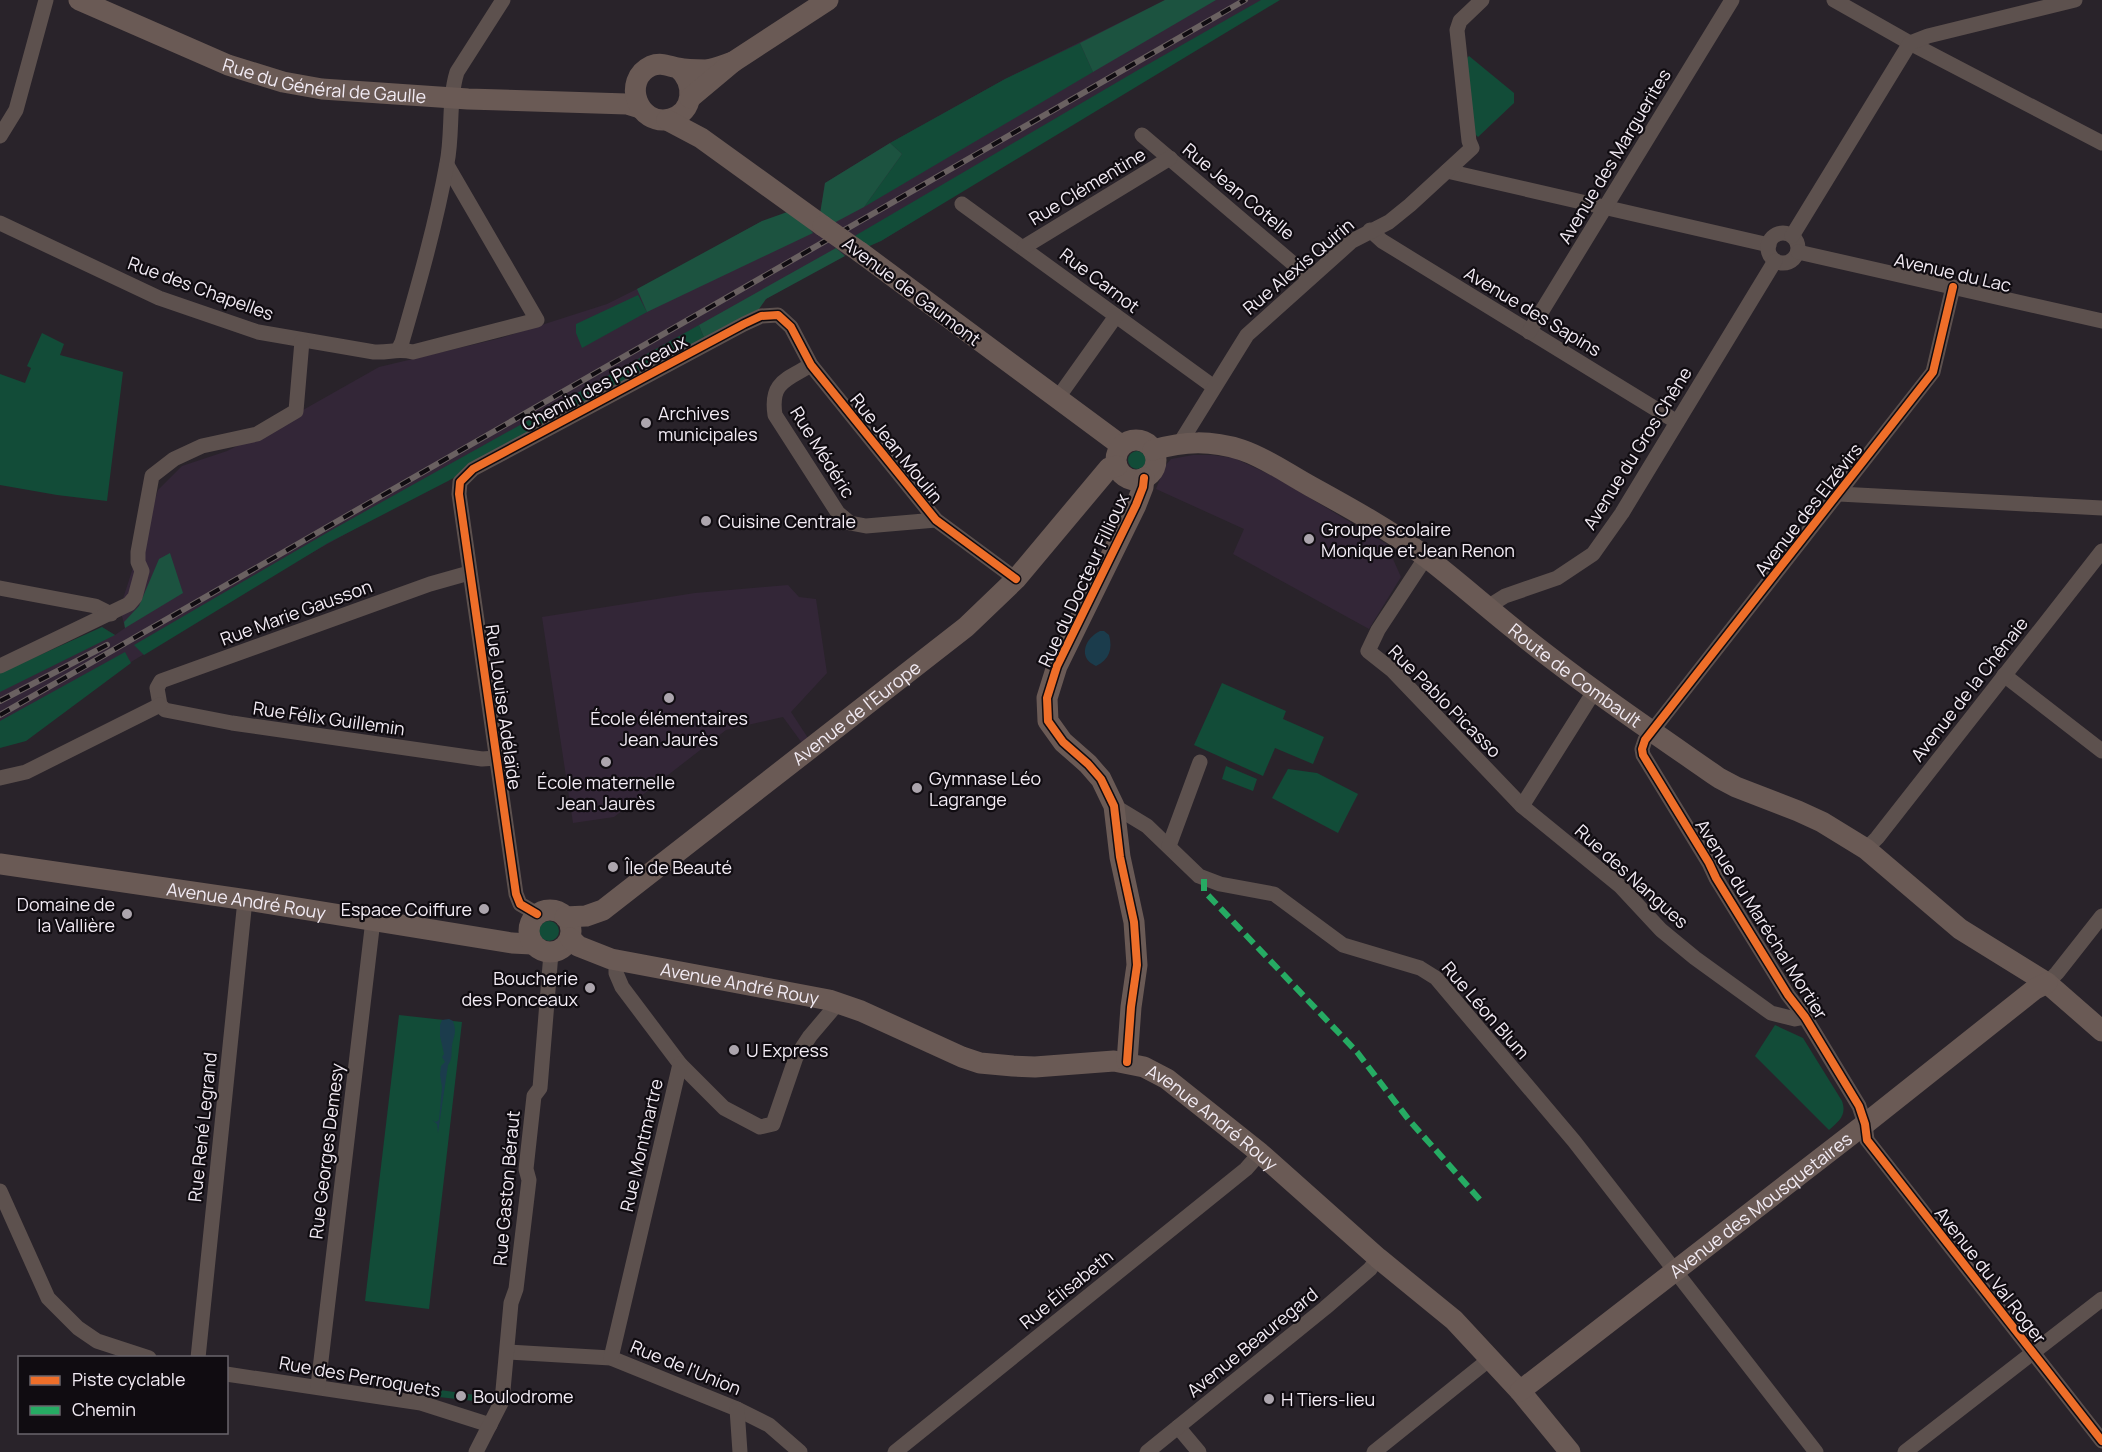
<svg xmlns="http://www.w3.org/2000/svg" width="2102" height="1452" viewBox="0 0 2102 1452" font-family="Manrope,sans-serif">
  <rect width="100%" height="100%" fill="#29232a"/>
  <g fill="#332637">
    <polygon points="1165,0 1274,0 881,241 839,258 290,565 0,742 0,675 102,627 115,635 125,628 120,608 158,490 182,466 227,451 257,436 379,367 501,338 607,304 665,275 762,221 820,214 825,183 890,143 1005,79"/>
    <polygon points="1193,455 1212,455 1234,458 1275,477 1395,549 1391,557 1393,559 1401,577 1369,629 1233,554 1244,529 1156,489 1165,466 1171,459"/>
    <polygon points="788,585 799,597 816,599 827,673 791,712 808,738 802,743 783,717 726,730 614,817 573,823 542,617 695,593"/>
  </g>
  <g fill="#124c38">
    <polygon points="1261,0 1280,0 881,241 865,248 853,237 1138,70"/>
    <polygon points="1080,43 1093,72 864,207 902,154 890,143 1005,79"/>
    <polygon points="1469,56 1514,93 1514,103 1478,137 1475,134 1466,59"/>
    <polygon points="638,295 647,312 582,348 576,333 576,324"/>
    <polygon points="699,325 705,340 448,481 328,543 144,655 134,645 330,531"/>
    <polygon points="42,333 64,344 60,355 123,372 107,501 57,495 0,485 0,374 25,383 31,368 27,366"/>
    <circle cx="1137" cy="460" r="9"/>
    <polygon points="102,627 115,635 0,692 0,673"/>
    <polygon points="125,652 131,663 26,741 0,748 0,721"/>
    <polygon points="1222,683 1286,711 1283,719 1324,737 1313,764 1275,748 1263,776 1194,745"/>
    <polygon points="1226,766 1257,779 1253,791 1222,779"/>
    <polygon points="1288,769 1317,773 1358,794 1338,833 1272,798"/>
    <circle cx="549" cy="931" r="10"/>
    <polygon points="399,1015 462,1022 429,1309 365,1301"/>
    <path d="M1775 1025 1803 1038 1842 1101C1847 1115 1839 1121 1829 1130L1755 1056Z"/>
    <polygon points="440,1390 483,1396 483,1402 439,1397"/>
  </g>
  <g fill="#1c5340">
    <polygon points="1165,0 1216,0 1093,72 1080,43"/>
    <polygon points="890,143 902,154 864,207 832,224 820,214 825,183"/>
    <polygon points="790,211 804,222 813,233 647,312 637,289 762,221"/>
    <polygon points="836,248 845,256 766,299 759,309 705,340 699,325"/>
    <polygon points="170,553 183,593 125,628 124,622 139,606 159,559"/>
  </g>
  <g fill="#1b3c4c">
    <path d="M1100 631H1104L1109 635C1113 649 1109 660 1096 666 1077 658 1085 638 1100 631Z"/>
    <path d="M449 1019 453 1021C457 1034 454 1034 452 1046 451 1054 453 1058 448 1065L438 1133 437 1124 432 1120 436 1122 439 1120 442 1087 440 1075 441 1066 445 1062 442 1057 444 1054 440 1036V1025L442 1020Z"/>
  </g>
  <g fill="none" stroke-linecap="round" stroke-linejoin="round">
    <g stroke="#5d514e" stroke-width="15">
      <polyline points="1834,0 1910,43 2102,143"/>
      <polyline points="1142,135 1310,278"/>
      <polyline points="0,136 16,110 46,0"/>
      <polyline points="1447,171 1769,245"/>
      <polyline points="962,204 1214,387"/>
      <path d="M0 223 159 298 258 332 374 352C390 353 397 348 413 352L537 320 447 165"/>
      <polyline points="1370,230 1382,241 1677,422"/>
      <circle cx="1783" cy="248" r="15"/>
      <polyline points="1792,236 1910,43 1928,36 2075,0"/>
      <polyline points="1024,247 1170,158"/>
      <polyline points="1798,252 2102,321"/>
      <polyline points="1953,287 1933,372 1645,740 1642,749 1643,755 1709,863 1716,878 1788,995 1805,1017 1859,1106 1865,1124 1867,1140 2102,1441"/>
      <polyline points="1529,332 1732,0"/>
      <path d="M399 348 402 342C419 283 436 224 447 163 453 133 448 101 457 72L503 0"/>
      <path d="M811 365C786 380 770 382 775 415L838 513 850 523 866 526 936 520"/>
      <polyline points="1057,399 1116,316"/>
      <polyline points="1180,443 1247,335 1352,241 1389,222 1410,205 1472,148 1469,141 1457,30 1460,21 1482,0"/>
      <polyline points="1839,494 2102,508"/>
      <polyline points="1426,557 1378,630 1368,651 1392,670 1522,806"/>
      <polyline points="0,588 95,606 111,614"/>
      <polyline points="1489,606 1505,596 1557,578 1593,554 1622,513 1775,261"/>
      <polyline points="0,666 129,604 135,597 142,571 138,562 138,552 152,476 174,459 202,446 257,434 296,411 302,341"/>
      <polyline points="2004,675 2102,751"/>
      <polyline points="1595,690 1522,806 1620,886 1661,930 1695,958 1771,1013 1795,1019 1805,1017"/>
      <polyline points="160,705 157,688 161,681 430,584 469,573"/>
      <polyline points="160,705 165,710 232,723 482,759 496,758"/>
      <polyline points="0,778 26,772 160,705"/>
      <polyline points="1114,806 1147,826 1199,876 1220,884 1274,894 1343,945 1420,968 1436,978 1574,1141 1816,1452"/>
      <polyline points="1169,846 1200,762"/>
      <polyline points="1866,849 1877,838 2102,551"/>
      <polyline points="537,914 520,904 516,894 459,494 460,482 473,469 744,324 761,316 778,315 791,327 811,365 936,520 1016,579"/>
      <polyline points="616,960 616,973 622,987 680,1064 724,1108 760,1127 773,1124 796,1057 810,1036 838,1003"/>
      <polyline points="2047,983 2057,973 2102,916"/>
      <polyline points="0,1191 48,1298 78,1328 97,1341 149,1358"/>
      <polyline points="508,1352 611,1358 737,1409 769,1425 800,1452"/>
      <polyline points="198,1358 245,900"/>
      <polyline points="611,1358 680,1064"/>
      <polyline points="226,1374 421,1403 490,1425"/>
      <polyline points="318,1386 373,920"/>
      <polyline points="737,1409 740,1452"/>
      <polyline points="1178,1427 1199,1452"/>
      <polyline points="476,1452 502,1401 511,1303 516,1289 529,1180 526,1169 534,1096 540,1088 551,953"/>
      <polyline points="895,1452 1246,1169 1260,1153"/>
      <polyline points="1147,1452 1325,1308 1370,1269 1378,1258"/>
      <polyline points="1374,1452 1491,1358"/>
      <polyline points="1905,1452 2102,1299"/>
    </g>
    <g stroke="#6a5a55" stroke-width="21">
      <path id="s1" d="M79 0 228 65 283 82 322 89 468 99 627 104 640 108"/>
      <path d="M678 68C695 83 695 112 670 119 638 127 621 80 651 66 661 62 668 66 678 68 686 70 697 70 706 70 715 69 724 65 733 62"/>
      <polyline points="690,98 733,62 828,0"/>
      <polyline points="667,120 701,138 823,226"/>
      <polyline points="860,252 1122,446"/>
      <circle cx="1136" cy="460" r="20"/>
      <path id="s2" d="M1153 450C1185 441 1210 440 1242 450 1266 458 1288 474 1310 486 1350 508 1390 530 1426 557 1456 580 1484 605 1514 629 1579 682 1650 730 1719 778L1736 787 1798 811 1822 822 1866 849 1960 929 2047 983 2102 1031"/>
      <path id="s3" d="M0 864 254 901 512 943 532 944"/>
      <circle cx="550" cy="931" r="21"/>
      <path id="s4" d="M565 917 586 916 603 910 966 627 1016 579 1109 468 1117 466"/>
      <path id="s5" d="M570 938 578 946 611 959 829 1000 861 1011 962 1057 980 1063 1013 1066 1035 1067 1114 1061 1144 1067 1167 1079 1260 1153 1378 1258 1454 1320 1520 1391 1570 1452"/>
      <polyline points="1127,1062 1131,1007 1137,965 1134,922 1120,857 1114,806 1101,779 1088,764 1063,742 1048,721 1047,698 1057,666 1136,505 1143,487 1144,478"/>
      <path id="s6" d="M1520 1391 1865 1124 2035 989 2047 983"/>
    </g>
    <g stroke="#6a6161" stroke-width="6">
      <g id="rail">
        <polyline points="0,701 107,645"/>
        <polyline points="0,715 1245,0"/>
      </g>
    </g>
    <use href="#rail" stroke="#100c11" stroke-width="4" stroke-dasharray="11" stroke-linecap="butt"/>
    <polyline stroke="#6a5a55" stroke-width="21" points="823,226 860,252"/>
    <polyline stroke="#26ab63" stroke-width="6" stroke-dasharray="12 6" stroke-linecap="butt" points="1204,879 1204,891 1357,1052 1409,1120 1481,1201"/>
    <g stroke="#100c11" stroke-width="11">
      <g id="cycleway">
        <polyline points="1953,287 1933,372 1645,740 1642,749 1643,755 1709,863 1716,878 1788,995 1805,1017 1859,1106 1865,1124 1867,1140 2102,1441"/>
        <polyline points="537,914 520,904 516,894 459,494 460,482 473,469 744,324 761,316 778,315 791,327 811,365 936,520 1016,579"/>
        <polyline points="1127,1062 1131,1007 1137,965 1134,922 1120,857 1114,806 1101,779 1088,764 1063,742 1048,721 1047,698 1057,666 1136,505 1143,487 1144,478"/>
      </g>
    </g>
    <use href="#cycleway" stroke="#ee6e29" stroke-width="8"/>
  </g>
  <g fill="#aca5ad" stroke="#100c11" stroke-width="2">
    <circle cx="646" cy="423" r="6"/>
    <circle cx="706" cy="521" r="6"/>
    <circle cx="1309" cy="539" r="6"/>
    <circle cx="669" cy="698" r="6"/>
    <circle cx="606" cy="762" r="6"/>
    <circle cx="917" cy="788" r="6"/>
    <circle cx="613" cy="867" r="6"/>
    <circle cx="484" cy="909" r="6"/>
    <circle cx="127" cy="914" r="6"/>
    <circle cx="590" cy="988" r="6"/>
    <circle cx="734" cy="1050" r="6"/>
    <circle cx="461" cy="1396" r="6"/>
    <circle cx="1269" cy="1399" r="6"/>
  </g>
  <g text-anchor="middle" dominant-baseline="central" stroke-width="4.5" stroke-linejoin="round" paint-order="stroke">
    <g font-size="18" fill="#f2ebf4" stroke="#100c11">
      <text stroke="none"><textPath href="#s1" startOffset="261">Rue du Général de Gaulle</textPath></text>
      <text transform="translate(1614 156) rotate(-59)">Avenue des Marguerites</text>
      <text transform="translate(1087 186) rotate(-31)">Rue Clémentine</text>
      <text transform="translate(1239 191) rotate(40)">Rue Jean Cotelle</text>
      <text transform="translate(1298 266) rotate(-40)">Rue Alexis Quirin</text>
      <text transform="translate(1953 272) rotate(13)">Avenue du Lac</text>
      <text transform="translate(1100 280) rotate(37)">Rue Carnot</text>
      <text transform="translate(201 288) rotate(20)">Rue des Chapelles</text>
      <text transform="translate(912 291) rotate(37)">Avenue de Gaumont</text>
      <text transform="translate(1533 311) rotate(31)">Avenue des Sapins</text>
      <text transform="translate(604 382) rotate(-28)">Chemin des Ponceaux</text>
      <text transform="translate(897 448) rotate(51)">Rue Jean Moulin</text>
      <text transform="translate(1637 448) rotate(-58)">Avenue du Gros Chêne</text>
      <text transform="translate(823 452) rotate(58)">Rue Médéric</text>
      <text transform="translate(1808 509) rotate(-52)">Avenue des Elzévirs</text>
      <text transform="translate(1083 580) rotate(-65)">Rue du Docteur Fillioux</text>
      <text transform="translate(296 612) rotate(-20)">Rue Marie Gausson</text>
      <text stroke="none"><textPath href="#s2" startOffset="494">Route de Combault</textPath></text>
      <text transform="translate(1969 689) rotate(-52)">Avenue de la Chênaie</text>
      <text transform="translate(1445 701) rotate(45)">Rue Pablo Picasso</text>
      <text transform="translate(504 707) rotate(82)">Rue Louise Adélaïde</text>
      <text stroke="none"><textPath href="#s4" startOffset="360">Avenue de l'Europe</textPath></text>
      <text transform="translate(329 718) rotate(8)">Rue Félix Guillemin</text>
      <text transform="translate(1632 876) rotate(42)">Rue des Nangues</text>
      <text stroke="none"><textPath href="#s3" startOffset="249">Avenue André Rouy</textPath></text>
      <text transform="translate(1762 919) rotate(58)">Avenue du Maréchal Mortier</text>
      <text stroke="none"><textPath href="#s5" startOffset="178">Avenue André Rouy</textPath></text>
      <text transform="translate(1486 1010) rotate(49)">Rue Léon Blum</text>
      <text stroke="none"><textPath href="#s5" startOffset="682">Avenue André Rouy</textPath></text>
      <text transform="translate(202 1127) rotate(-84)">Rue René Legrand</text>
      <text transform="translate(641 1145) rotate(-77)">Rue Montmartre</text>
      <text transform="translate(326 1151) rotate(-83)">Rue Georges Demesy</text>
      <text transform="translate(506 1188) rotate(-85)">Rue Gaston Béraut</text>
      <text stroke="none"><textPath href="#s6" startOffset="304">Avenue des Mousquetaires</textPath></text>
      <text transform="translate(1991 1275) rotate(52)">Avenue du Val Roger</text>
      <text transform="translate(1066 1289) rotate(-39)">Rue Élisabeth</text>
      <text transform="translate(1252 1342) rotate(-39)">Avenue Beauregard</text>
      <text transform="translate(686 1367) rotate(22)">Rue de l'Union</text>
      <text transform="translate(360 1376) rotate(10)">Rue des Perroquets</text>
    </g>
    <g font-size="18" fill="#f2ebf4" stroke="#100c11" text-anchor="start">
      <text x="658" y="413">Archives<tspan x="658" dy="21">municipales</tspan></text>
      <text x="718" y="521">Cuisine Centrale</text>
      <text x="1321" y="529">Groupe scolaire<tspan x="1321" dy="21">Monique et Jean Renon</tspan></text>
      <text x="669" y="718" text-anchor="middle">École élémentaires<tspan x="669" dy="21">Jean Jaurès</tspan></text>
      <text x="929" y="778">Gymnase Léo<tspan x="929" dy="21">Lagrange</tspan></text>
      <text x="606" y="782" text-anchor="middle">École maternelle<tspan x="606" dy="21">Jean Jaurès</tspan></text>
      <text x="625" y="867">Île de Beauté</text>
      <text x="115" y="904" text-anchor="end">Domaine de<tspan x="115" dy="21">la Vallière</tspan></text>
      <text x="472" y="909" text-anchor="end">Espace Coiffure</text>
      <text x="578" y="978" text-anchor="end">Boucherie<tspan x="578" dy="21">des Ponceaux</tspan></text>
      <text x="746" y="1050">U Express</text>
      <text x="473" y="1396">Boulodrome</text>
      <text x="1281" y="1399">H Tiers-lieu</text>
    </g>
  </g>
  <rect x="18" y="1356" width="210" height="78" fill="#100c11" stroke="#6a656c" stroke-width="1.5"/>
  <rect x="30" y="1376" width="30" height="9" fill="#ee6e29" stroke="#6a656c" stroke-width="1.5"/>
  <text x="72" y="1386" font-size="18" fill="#f2ebf4">Piste cyclable</text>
  <rect x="30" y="1406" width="30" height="9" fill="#26ab63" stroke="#6a656c" stroke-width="1.5"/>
  <text x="72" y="1416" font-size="18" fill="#f2ebf4">Chemin</text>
</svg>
